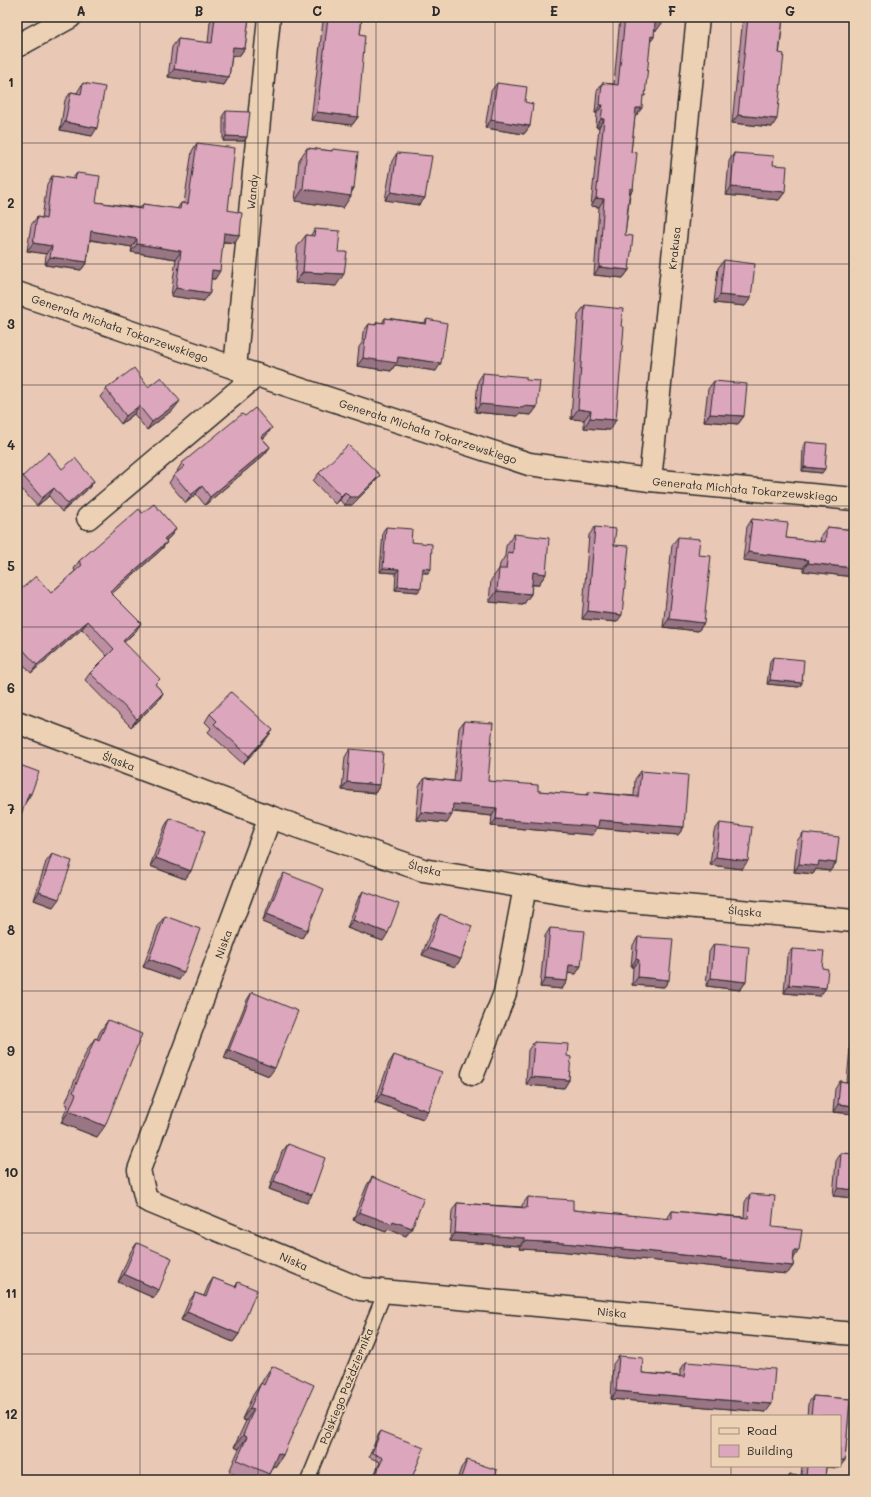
<svg xmlns="http://www.w3.org/2000/svg" width="871" height="1497" viewBox="0 0 871 1497" font-family="Mali,sans-serif">
  <rect width="100%" height="100%" fill="#eac8b6"/>
  <filter id="ink" filterUnits="userSpaceOnUse"><feTurbulence type="fractalNoise" baseFrequency=".025" numOctaves="2"/><feDisplacementMap in="SourceGraphic" scale="8" xChannelSelector="R" yChannelSelector="G"/><feConvolveMatrix kernelMatrix="1 2 1 2 8 2 1 2 1" color-interpolation-filters="sRGB"/></filter>
  <g filter="url(#ink)">
    <g fill="none" stroke-linecap="round" stroke-linejoin="round">
      <g stroke="#2b2b2b" stroke-width="16">
        <polyline id="service" points="308,1480 385,1292"/>
      </g>
      <g stroke="#2b2b2b" stroke-width="25">
        <g id="minor">
          <polyline points="17,293 241,370 529,464 650,480 854,499"/>
          <polyline points="235,368 269,17"/>
          <polyline points="650,480 698,17"/>
          <polyline points="88,518 257,375"/>
          <polyline points="17,722 270,817 423,870 584,897 854,921"/>
          <polyline points="270,817 139,1170 146,1200 360,1289 854,1334"/>
          <polyline points="473,1074 505,993 525,887"/>
        </g>
      </g>
      <g stroke="#2b2b2b" stroke-width="25">
        <polyline id="secondary" points="17,46 70,17"/>
      </g>
      <use href="#service" stroke="#edd1b4" stroke-width="13"/>
      <use href="#minor" stroke="#edd1b4" stroke-width="22"/>
      <use href="#secondary" stroke="#edd1b4" stroke-width="22"/>
    </g>
    <g fill="#bd8fa2" stroke="#2b2b2b">
      <polygon points="213,17 249,17 245,48 239,56 232,56 229,77 224,85 168,77 172,47 178,39 208,43 210,22"/>
      <polygon points="325,17 362,17 360,34 358,117 352,125 311,120 323,21"/>
      <polygon points="620,17 663,17 657,30 654,30 654,37 650,42 642,99 636,116 635,116 631,152 633,189 630,194 625,235 629,270 623,278 594,275 599,207 591,206 599,127 596,127 597,113 595,113 597,91 602,83 614,84"/>
      <polygon points="743,17 783,17 772,127 732,123"/>
      <polygon points="83,83 92,136 60,130 65,100 71,92 77,93 78,91"/>
      <polygon points="497,83 525,102 530,126 524,134 485,128 491,91"/>
      <polygon points="226,111 247,137 244,141 223,141 223,115"/>
      <polygon points="197,143 228,210 235,243 223,242 215,279 211,279 204,301 171,296 176,259 131,252 132,247 90,240 87,262 81,270 45,265 46,254 27,251 31,225 37,217 42,218 47,184 52,176 72,179 77,173 96,202 140,208 143,204 177,209 181,203 184,203 192,151"/>
      <polygon points="307,148 332,151 333,149 354,188 343,208 295,201 299,160"/>
      <polygon points="397,153 425,198 419,205 385,200 392,161"/>
      <polygon points="734,153 773,165 785,192 779,200 726,195 729,161"/>
      <polygon points="315,229 336,286 295,283 297,247 306,235 310,236"/>
      <polygon points="724,260 745,306 714,303 718,268"/>
      <polygon points="585,305 610,430 584,428 584,420 571,419 578,315"/>
      <polygon points="385,318 424,323 427,319 436,371 395,365 391,371 357,366 359,347 362,343 363,332 369,324 375,325 377,322 382,323"/>
      <polygon points="483,373 537,407 531,415 519,414 517,416 475,412 478,381"/>
      <polygon points="714,381 744,416 738,424 704,421 708,389"/>
      <polygon points="148,387 174,409 147,430 134,414 121,424 100,397 106,389"/>
      <polygon points="245,416 266,436 263,439 270,447 264,455 205,505 196,494 186,503 169,483 174,475 178,472 177,471 182,463"/>
      <polygon points="806,442 822,473 802,471 803,446"/>
      <polygon points="62,469 94,481 88,489 62,512 49,496 37,506 17,484 23,476"/>
      <polygon points="319,473 380,475 374,483 352,505 344,505 340,500 335,504 313,481"/>
      <polygon points="142,513 176,529 170,537 166,541 167,542 161,550 112,593 136,631 124,642 156,685 163,693 158,701 131,727 85,680 90,673 107,656 82,629 31,673 17,657 17,593 51,593 75,571 74,569 79,561"/>
      <polygon points="752,519 786,538 820,542 821,535 827,527 854,530 854,577 803,571 803,568 743,560 747,527"/>
      <polygon points="386,527 411,542 431,569 428,573 422,573 418,592 395,590 396,573 380,572 383,531"/>
      <polygon points="595,527 614,545 617,622 582,619 589,535"/>
      <polygon points="514,534 546,574 538,585 532,585 531,594 523,605 489,602 491,580 499,569 500,564 505,556 506,546"/>
      <polygon points="678,537 698,555 704,623 698,631 663,627 672,545"/>
      <polygon points="773,657 802,683 799,687 767,684 770,661"/>
      <polygon points="210,714 267,738 243,764 208,732 211,728 205,722"/>
      <polygon points="464,721 488,781 538,791 586,795 588,792 634,796 635,779 641,771 684,827 678,835 597,828 593,835 491,826 492,816 452,812 447,823 416,820 419,786 425,778 454,781 459,728"/>
      <polygon points="350,749 380,785 375,793 342,790 345,757"/>
      <polygon points="170,818 191,871 185,879 150,866 165,826"/>
      <polygon points="720,823 742,869 710,865 714,831"/>
      <polygon points="803,833 836,863 830,871 816,869 813,874 794,872 797,841"/>
      <polygon points="52,854 53,907 34,900 46,862"/>
      <polygon points="284,873 307,930 302,938 262,922 278,881"/>
      <polygon points="363,891 383,941 347,928 358,899"/>
      <polygon points="440,914 461,959 455,967 422,955 434,922"/>
      <polygon points="165,916 179,980 143,967 159,924"/>
      <polygon points="550,928 576,974 568,973 567,981 562,989 540,987 545,936"/>
      <polygon points="638,937 669,980 664,987 632,985 633,967 631,967 633,945"/>
      <polygon points="714,944 746,982 740,990 706,986 709,952"/>
      <polygon points="792,949 822,968 820,996 784,993 787,956"/>
      <polygon points="252,992 269,1076 224,1058 247,1000"/>
      <polygon points="108,1020 97,1137 61,1123 68,1105 65,1104 87,1050 95,1038 97,1039 100,1032"/>
      <polygon points="854,1032 854,1114 833,1112 835,1089 840,1081 847,1082 851,1036"/>
      <polygon points="534,1042 567,1056 569,1080 564,1088 526,1085 528,1050"/>
      <polygon points="394,1055 428,1111 423,1119 375,1102 389,1063"/>
      <polygon points="288,1144 307,1203 269,1189 282,1152"/>
      <polygon points="841,1153 854,1154 854,1198 833,1196 836,1161"/>
      <polygon points="372,1177 412,1228 406,1236 388,1229 386,1232 353,1220 367,1185"/>
      <polygon points="750,1194 794,1258 793,1266 787,1274 558,1251 519,1249 520,1246 450,1241 452,1211 457,1203 522,1207 522,1205 528,1197 573,1210 667,1219 672,1211 744,1217 745,1202"/>
      <polygon points="137,1243 154,1298 118,1282 131,1251"/>
      <polygon points="213,1278 235,1287 238,1282 239,1334 233,1342 181,1320 189,1301 195,1293 204,1296 208,1286"/>
      <polygon points="619,1356 642,1373 680,1376 680,1370 686,1362 766,1412 611,1399 613,1364"/>
      <polygon points="272,1366 283,1455 275,1467 273,1466 269,1474 265,1480 247,1480 229,1472 239,1449 234,1447 246,1421 242,1419 253,1395 261,1383 261,1384 264,1378"/>
      <polygon points="813,1396 850,1399 845,1460 839,1468 826,1467 825,1479 840,1480 786,1480 790,1475 801,1476 802,1466 840,1466 840,1416 807,1416 808,1404"/>
      <polygon points="381,1431 411,1480 372,1480 380,1462 369,1457 378,1435"/>
      <polygon points="467,1460 496,1475 509,1480 457,1480 461,1468"/>
    </g>
    <g fill="#9a7484" stroke="#2b2b2b">
      <polygon points="655,22 663,22 657,30 649,30"/>
      <polygon points="651,36 654,37 648,45"/>
      <polygon points="233,47 245,48 239,56 228,55"/>
      <polygon points="174,69 229,77 224,85 168,77"/>
      <polygon points="600,105 603,105 597,113 595,113"/>
      <polygon points="636,108 642,108 636,116 630,116"/>
      <polygon points="317,112 358,117 352,125 311,120"/>
      <polygon points="738,115 777,119 772,127 732,123"/>
      <polygon points="601,119 604,119 599,127 596,127"/>
      <polygon points="491,120 530,126 524,134 485,128"/>
      <polygon points="65,122 97,128 92,136 60,130"/>
      <polygon points="226,136 247,137 244,141 223,141"/>
      <polygon points="731,187 785,192 779,200 726,195"/>
      <polygon points="354,188 349,196 351,196 343,208 295,201 303,189"/>
      <polygon points="630,188 633,189 627,197"/>
      <polygon points="391,192 425,198 419,205 385,200"/>
      <polygon points="596,198 604,199 599,207 591,206"/>
      <polygon points="91,231 137,239 132,247 86,239"/>
      <polygon points="224,233 240,235 235,243 219,241"/>
      <polygon points="33,243 52,246 46,254 27,251"/>
      <polygon points="137,244 181,251 176,259 131,252"/>
      <polygon points="50,257 87,262 81,270 45,265"/>
      <polygon points="599,267 629,270 623,278 594,275"/>
      <polygon points="212,270 220,271 215,279 207,278"/>
      <polygon points="303,272 344,274 336,286 295,283"/>
      <polygon points="176,288 210,293 204,301 171,296"/>
      <polygon points="720,295 751,298 745,306 714,303"/>
      <polygon points="398,357 441,363 436,371 395,365 391,371 357,366 363,358"/>
      <polygon points="180,401 174,409 147,430 152,422"/>
      <polygon points="480,404 523,406 537,407 531,415 519,414 517,416 475,412"/>
      <polygon points="139,406 134,414 121,424 126,416"/>
      <polygon points="578,409 591,411 584,420 571,419"/>
      <polygon points="710,414 744,416 738,424 704,421"/>
      <polygon points="590,418 616,420 610,430 584,428"/>
      <polygon points="272,428 266,436 256,445 261,437"/>
      <polygon points="270,447 264,455 205,505 210,497"/>
      <polygon points="804,467 825,469 822,473 802,471"/>
      <polygon points="380,475 374,483 352,505 344,505 350,497"/>
      <polygon points="94,481 88,489 62,512 68,504"/>
      <polygon points="202,486 196,494 186,503 191,495"/>
      <polygon points="54,488 49,496 37,506 42,498"/>
      <polygon points="345,492 340,500 335,504 341,496"/>
      <polygon points="176,529 170,537 159,547 164,539"/>
      <polygon points="167,542 161,550 105,600 110,592"/>
      <polygon points="748,552 809,560 803,568 743,560"/>
      <polygon points="808,563 854,568 854,577 803,571"/>
      <polygon points="383,568 399,569 396,573 380,572"/>
      <polygon points="423,568 431,569 428,573 420,572"/>
      <polygon points="533,572 546,574 538,585 525,584"/>
      <polygon points="398,586 421,588 418,592 395,590"/>
      <polygon points="497,591 531,594 523,605 489,602"/>
      <polygon points="588,611 622,615 617,622 582,619"/>
      <polygon points="669,619 704,623 698,631 663,627"/>
      <polygon points="88,621 82,629 31,673 37,665"/>
      <polygon points="141,623 136,631 117,649 123,641"/>
      <polygon points="770,680 802,683 799,687 767,684"/>
      <polygon points="163,693 158,701 131,727 137,719"/>
      <polygon points="273,730 267,738 243,764 249,756"/>
      <polygon points="347,782 380,785 375,793 342,790"/>
      <polygon points="29,793 31,794 26,802"/>
      <polygon points="453,804 497,808 492,816 448,811"/>
      <polygon points="421,812 452,815 447,823 416,820"/>
      <polygon points="496,819 599,820 684,827 678,835 597,828 593,835 491,826"/>
      <polygon points="716,857 748,861 742,869 710,865"/>
      <polygon points="156,858 191,871 185,879 150,866"/>
      <polygon points="819,861 836,863 830,871 816,869 813,874 794,872 799,864"/>
      <polygon points="39,892 59,899 53,907 34,900"/>
      <polygon points="267,914 307,930 302,938 262,922"/>
      <polygon points="353,920 388,933 383,941 347,928"/>
      <polygon points="428,948 461,959 455,967 422,955"/>
      <polygon points="149,959 184,972 179,980 143,967"/>
      <polygon points="636,959 639,960 633,967 631,967"/>
      <polygon points="569,965 581,966 576,974 563,973"/>
      <polygon points="638,977 669,980 664,987 632,985"/>
      <polygon points="711,978 746,982 740,990 706,986"/>
      <polygon points="545,979 567,981 562,989 540,987"/>
      <polygon points="789,985 826,988 820,996 784,993"/>
      <polygon points="229,1050 275,1068 269,1076 224,1058"/>
      <polygon points="531,1077 569,1080 564,1088 526,1085"/>
      <polygon points="381,1094 428,1111 423,1119 375,1102"/>
      <polygon points="838,1104 854,1106 854,1114 833,1112"/>
      <polygon points="69,1111 105,1126 97,1137 61,1123"/>
      <polygon points="274,1181 312,1195 307,1203 269,1189"/>
      <polygon points="838,1188 854,1190 854,1198 833,1196"/>
      <polygon points="359,1212 393,1221 412,1228 406,1236 388,1229 386,1232 353,1220"/>
      <polygon points="455,1233 525,1238 520,1246 450,1241"/>
      <polygon points="525,1241 564,1243 793,1266 787,1274 558,1251 519,1249"/>
      <polygon points="794,1250 799,1250 794,1258 789,1258"/>
      <polygon points="124,1274 159,1290 154,1298 118,1282"/>
      <polygon points="187,1312 239,1334 233,1342 181,1320"/>
      <polygon points="616,1391 772,1404 766,1412 611,1399"/>
      <polygon points="250,1408 254,1409 246,1421 242,1419"/>
      <polygon points="243,1435 247,1437 239,1449 234,1447"/>
      <polygon points="278,1453 283,1455 275,1467 270,1465"/>
      <polygon points="840,1460 845,1460 839,1468 822,1467 822,1466 840,1466"/>
    </g>
    <g fill="#dca6bc" stroke="#2b2b2b">
      <polygon points="215,17 249,17 245,48 233,47 229,77 174,69 178,39 212,43"/>
      <polygon points="328,17 362,17 360,34 365,35 358,117 317,112"/>
      <polygon points="625,17 663,17 663,22 655,22 654,37 651,36 645,96 643,96 642,108 636,108 631,152 637,153 633,189 630,188 625,235 633,236 629,270 599,267 604,199 596,198 604,119 601,119 603,105 600,105 602,83 618,85"/>
      <polygon points="748,17 783,17 779,53 784,54 777,119 738,115"/>
      <polygon points="83,83 105,87 97,128 65,122 71,92 81,94"/>
      <polygon points="497,83 527,87 525,102 533,104 530,126 491,120"/>
      <polygon points="226,111 250,112 247,137 226,136"/>
      <polygon points="197,143 235,148 228,210 242,213 240,235 224,233 220,271 212,270 210,293 176,288 181,251 137,244 137,239 91,231 87,262 50,257 52,246 33,243 37,217 46,219 52,176 75,179 77,173 100,176 96,202 142,209 143,204 180,209 181,203 188,204"/>
      <polygon points="307,148 332,151 333,149 358,152 354,188 352,188 351,196 303,189"/>
      <polygon points="397,153 432,156 425,198 391,192"/>
      <polygon points="734,153 774,156 773,165 787,166 785,192 731,187"/>
      <polygon points="315,229 340,231 338,252 347,252 344,274 303,272 306,235 314,236"/>
      <polygon points="724,260 755,264 751,298 720,295"/>
      <polygon points="585,305 623,309 621,326 624,327 616,420 590,418 591,411 578,409"/>
      <polygon points="385,318 426,324 427,319 447,323 441,363 398,357 397,363 363,358 365,339 366,339 369,324 376,325 377,322 385,323"/>
      <polygon points="134,368 148,387 161,377 180,401 152,422 139,406 126,416 106,389"/>
      <polygon points="483,373 526,377 526,380 540,381 537,407 523,406 523,408 480,404"/>
      <polygon points="714,381 747,384 744,416 710,414"/>
      <polygon points="255,408 272,428 261,437 270,447 210,497 202,486 191,495 174,475 185,466 182,463 242,414 245,416"/>
      <polygon points="806,442 827,444 825,469 804,467"/>
      <polygon points="348,445 380,475 358,497 350,497 345,492 341,496 319,473"/>
      <polygon points="49,452 62,469 75,458 94,481 68,504 54,488 42,498 23,476"/>
      <polygon points="154,504 176,529 164,539 167,542 110,592 141,623 123,641 160,679 155,684 163,693 137,719 90,673 114,649 88,621 37,665 17,643 17,593 36,576 51,593 82,565 79,561 139,509 142,513"/>
      <polygon points="752,519 788,523 786,538 825,542 827,527 854,530 854,568 808,563 809,560 748,552"/>
      <polygon points="386,527 412,529 411,542 432,544 431,569 423,568 421,588 398,586 399,569 383,568"/>
      <polygon points="595,527 616,529 614,545 629,546 622,615 588,611"/>
      <polygon points="514,534 549,538 546,574 533,572 531,594 497,591 499,569 506,569 508,552 513,553"/>
      <polygon points="678,537 700,539 698,555 711,556 704,623 669,619"/>
      <polygon points="773,657 804,660 802,683 770,680"/>
      <polygon points="231,692 273,730 249,756 214,724 217,721 210,714"/>
      <polygon points="464,721 493,723 488,781 538,785 538,791 588,795 588,792 638,797 641,771 688,775 684,827 599,820 598,827 496,819 497,808 453,804 452,815 421,812 425,778 459,782"/>
      <polygon points="350,749 383,752 380,785 347,782"/>
      <polygon points="17,764 39,772 31,794 29,793 19,820 17,819"/>
      <polygon points="170,818 205,831 191,871 156,858"/>
      <polygon points="720,823 752,827 748,861 716,857"/>
      <polygon points="803,833 839,837 836,863 819,861 818,866 799,864"/>
      <polygon points="52,854 72,861 59,899 39,892"/>
      <polygon points="284,873 324,889 307,930 267,914"/>
      <polygon points="363,891 399,904 388,933 353,920"/>
      <polygon points="440,914 472,926 461,959 428,948"/>
      <polygon points="165,916 200,929 184,972 149,959"/>
      <polygon points="550,928 585,931 581,966 569,965 567,981 545,979"/>
      <polygon points="638,937 673,939 669,980 638,977 639,960 636,959"/>
      <polygon points="714,944 749,947 746,982 711,978"/>
      <polygon points="792,949 824,951 822,968 828,969 826,988 789,985"/>
      <polygon points="252,992 298,1011 275,1068 229,1050"/>
      <polygon points="108,1020 142,1034 105,1126 69,1111 76,1094 73,1092 95,1038 99,1040"/>
      <polygon points="534,1042 568,1044 567,1056 571,1057 569,1080 531,1077"/>
      <polygon points="394,1055 442,1072 428,1111 381,1094"/>
      <polygon points="854,1061 854,1106 838,1104 840,1081 852,1083"/>
      <polygon points="288,1144 325,1158 312,1195 274,1181"/>
      <polygon points="841,1153 854,1154 854,1190 838,1188"/>
      <polygon points="372,1177 424,1198 412,1228 393,1221 392,1224 359,1212"/>
      <polygon points="750,1194 775,1196 772,1227 802,1230 799,1250 794,1250 793,1266 564,1243 525,1241 525,1238 455,1233 457,1203 527,1208 528,1197 573,1200 573,1210 672,1219 672,1211 748,1218"/>
      <polygon points="137,1243 172,1258 159,1290 124,1274"/>
      <polygon points="213,1278 236,1287 238,1282 257,1290 239,1334 187,1312 195,1293 206,1297"/>
      <polygon points="619,1356 643,1358 642,1373 684,1377 686,1362 775,1369 772,1404 616,1391"/>
      <polygon points="272,1366 314,1385 283,1455 278,1453 269,1474 237,1460 247,1437 243,1435 254,1409 250,1408 261,1383 264,1385"/>
      <polygon points="813,1396 850,1399 845,1460 840,1460 840,1416 811,1416"/>
      <polygon points="381,1431 424,1448 411,1480 379,1480 374,1478 383,1458 372,1453"/>
      <polygon points="467,1460 497,1470 496,1475 509,1480 460,1480"/>
      <polygon points="807,1466 826,1466 825,1479 840,1480 789,1480 790,1475 806,1477"/>
    </g>
  </g>
  <path fill="none" stroke="#2b2b2b" stroke-width="1" stroke-opacity="0.55" d="M140 17V1480M258 17V1480M376 17V1480M495 17V1480M613 17V1480M731 17V1416M17 143H854M17 264H854M17 385H854M17 506H854M17 627H854M17 748H854M17 870H854M17 991H854M17 1112H854M17 1233H854M17 1354H854M731 1466V1480"/>
  <g text-anchor="middle" dominant-baseline="central" stroke-width="3.5" stroke-linejoin="round" paint-order="stroke">
    <g font-size="11" fill="#2b2b2b" stroke="#edd1b4">
      <text transform="translate(252 192) rotate(-84)">Wandy</text>
      <text transform="translate(674 248) rotate(-84)">Krakusa</text>
      <text transform="translate(120 328) rotate(19)">Generała Michała Tokarzewskiego</text>
      <text transform="translate(428 431) rotate(18)">Generała Michała Tokarzewskiego</text>
      <text transform="translate(745 489) rotate(5)">Generała Michała Tokarzewskiego</text>
      <text transform="translate(119 761) rotate(21)">Śląska</text>
      <text transform="translate(425 868) rotate(14)">Śląska</text>
      <text transform="translate(745 911) rotate(5)">Śląska</text>
      <text transform="translate(223 944) rotate(-70)">Niska</text>
      <text transform="translate(294 1261) rotate(23)">Niska</text>
      <text transform="translate(612 1312) rotate(5)">Niska</text>
      <text transform="translate(346 1386) rotate(-68)">Polskiego Października</text>
    </g>
  </g>
  <rect width="871" height="1497" fill="none" stroke="#edd1b4" stroke-width="44"/>
  <rect x="711" y="1415" width="130" height="52" fill="#edd1b4" stroke="#9f8f7d"/>
  <rect x="719" y="1428" width="20" height="6" fill="#edd1b4" stroke="#9f8f7d"/>
  <text x="747" y="1435" font-size="12" fill="#2b2b2b">Road</text>
  <rect x="719" y="1445" width="20" height="12" fill="#dca6bc" stroke="#9f8f7d"/>
  <text x="747" y="1455" font-size="12" fill="#2b2b2b">Building</text>
  <rect x="22" y="22" width="827" height="1453" fill="none" stroke="#2b2b2b" stroke-width="1.5"/>
  <g font-size="13" text-anchor="middle" font-weight="bold" fill="#2b2b2b">
    <text x="81" y="16">A</text>
    <text x="199" y="16">B</text>
    <text x="317" y="16">C</text>
    <text x="436" y="16">D</text>
    <text x="554" y="16">E</text>
    <text x="672" y="16">F</text>
    <text x="790" y="16">G</text>
    <text x="11" y="87">1</text>
    <text x="11" y="208">2</text>
    <text x="11" y="329">3</text>
    <text x="11" y="450">4</text>
    <text x="11" y="571">5</text>
    <text x="11" y="693">6</text>
    <text x="11" y="814">7</text>
    <text x="11" y="935">8</text>
    <text x="11" y="1056">9</text>
    <text x="11" y="1177">10</text>
    <text x="11" y="1298">11</text>
    <text x="11" y="1419">12</text>
  </g>
</svg>
